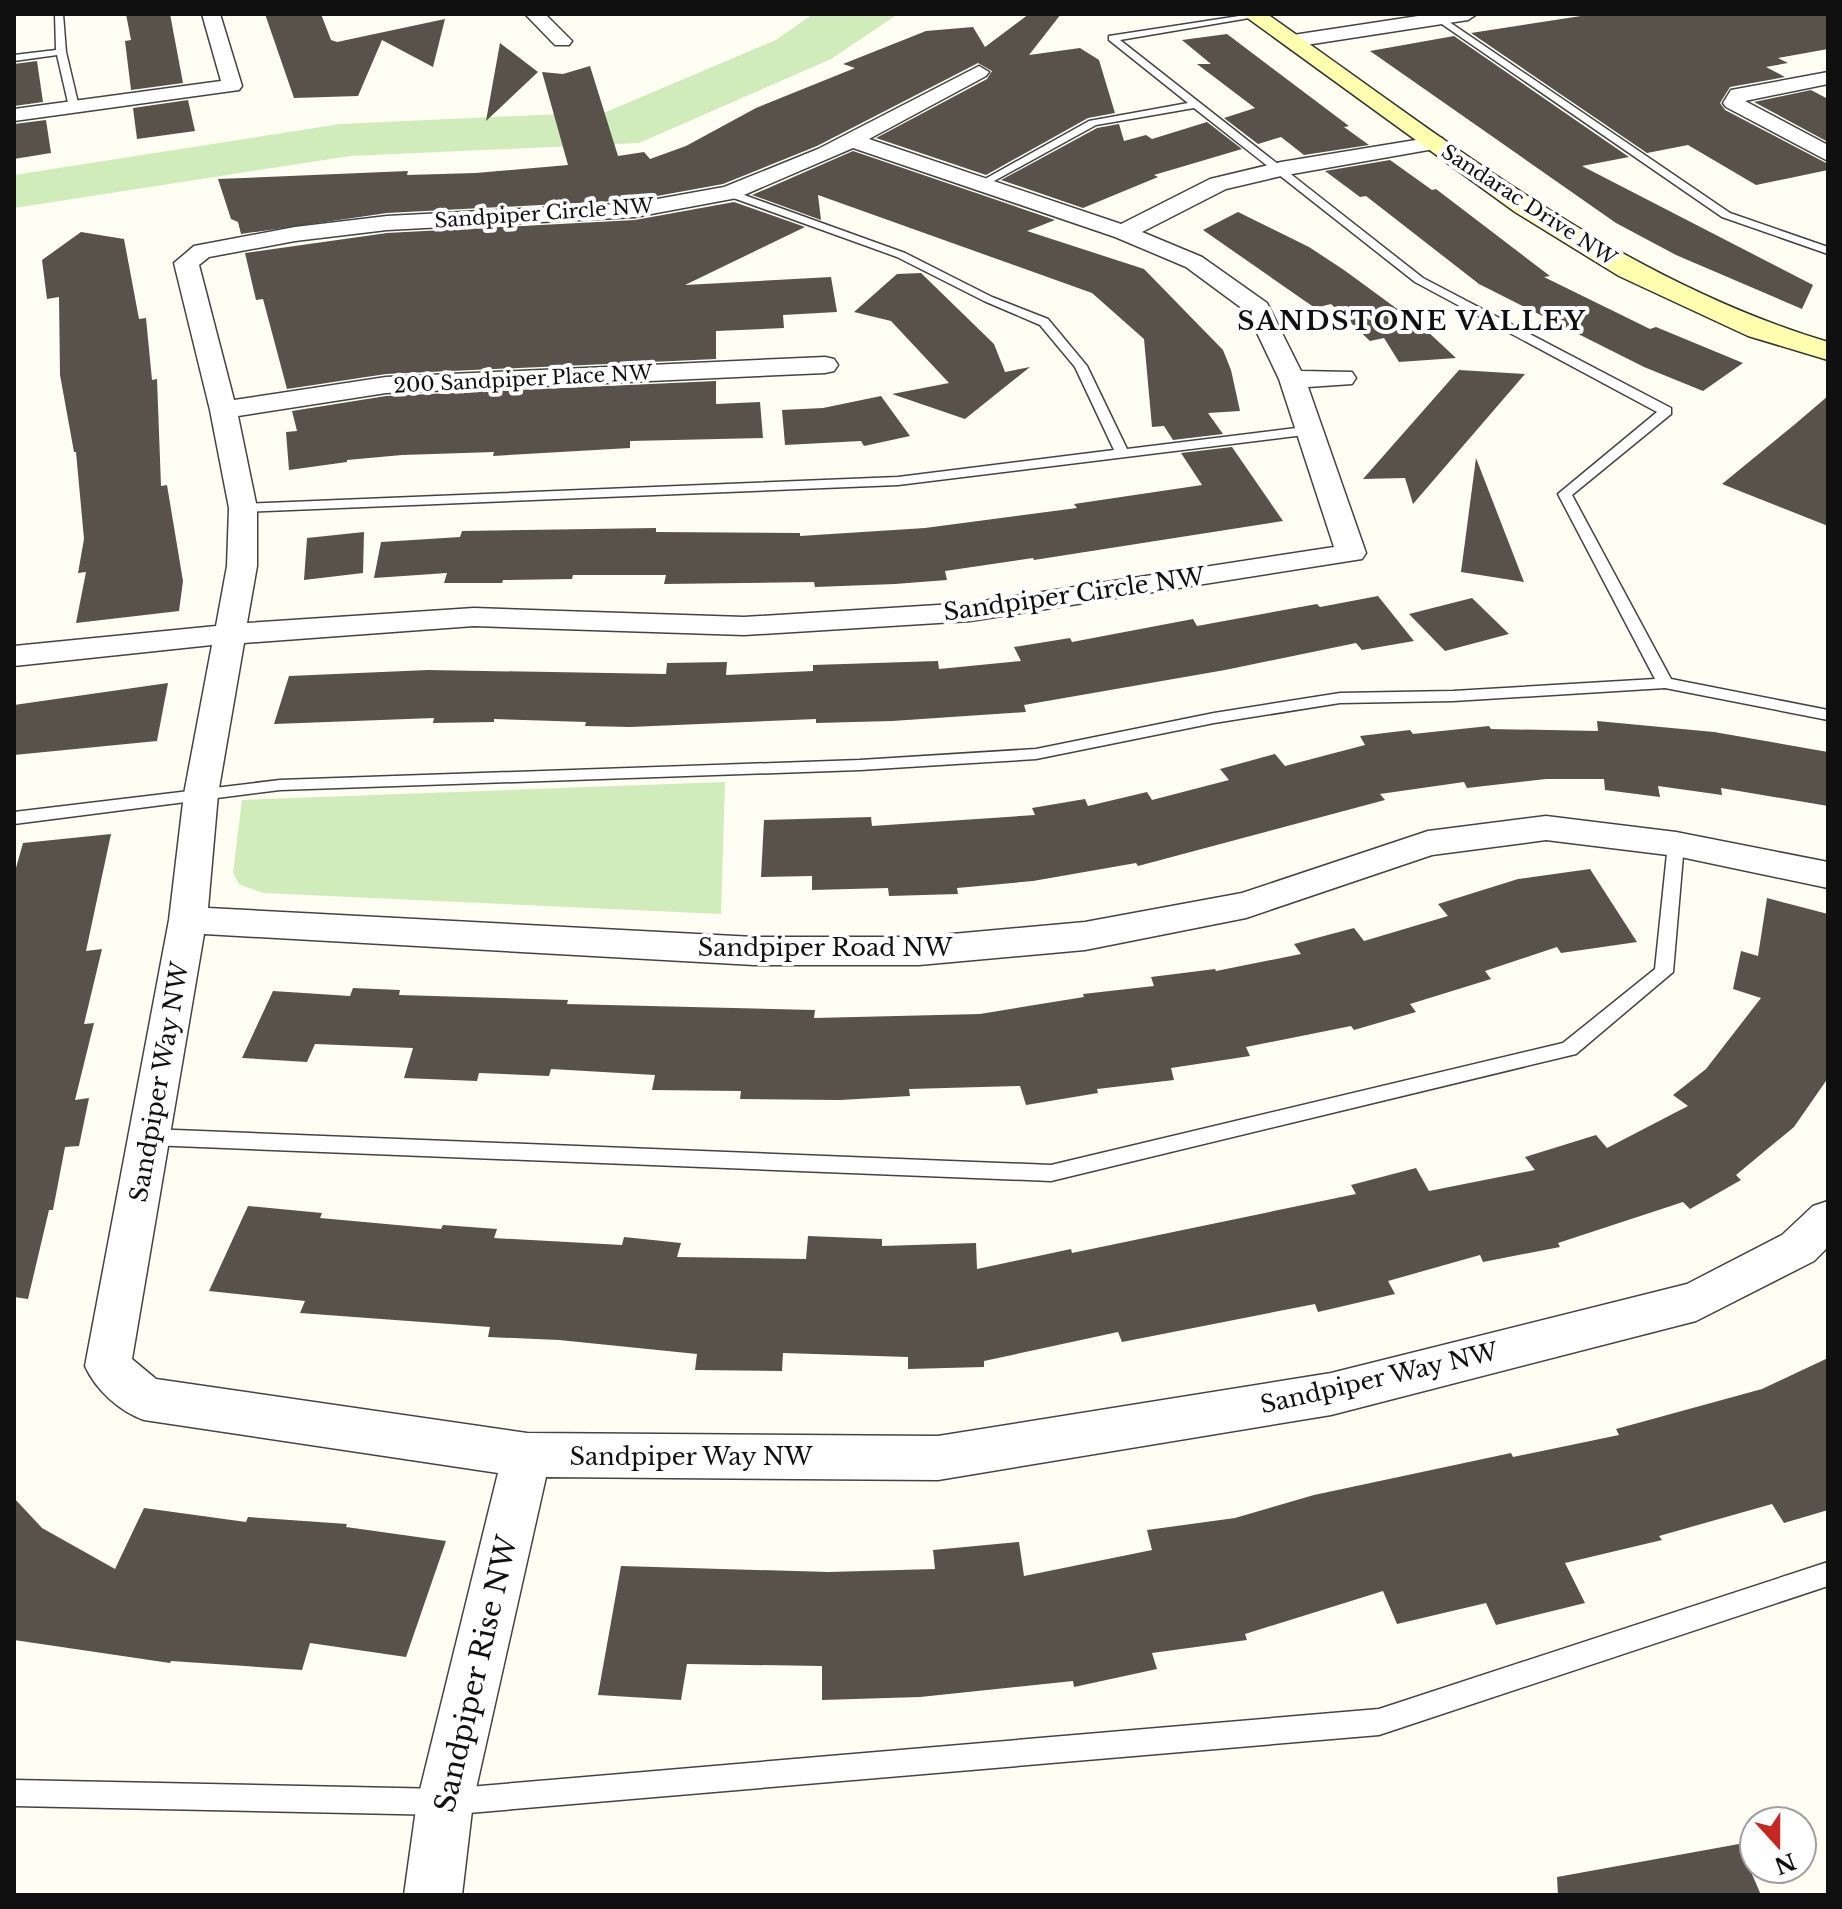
<svg xmlns="http://www.w3.org/2000/svg" width="1842" height="1909" viewBox="0 0 1842 1909" font-family="'Libre Baskerville',serif">
  <rect width="100%" height="100%" fill="#fffef3"/>
  <g fill="#cfecba">
    <polygon points="813,14 898,14 831,59 639,143 350,156 14,208 14,175 340,124 606,112 776,40"/>
    <polygon points="725,782 721,914 263,893 239,884 233,873 242,800"/>
  </g>
  <g fill="#59524b">
    <polygon points="126,14 170,14 183,83 131,90 125,41 131,40"/>
    <polygon points="265,14 321,14 331,40 337,42 445,19 433,67 382,40 358,96 294,98"/>
    <polygon points="1029,14 1061,14 1029,55 1080,48 1099,60 1115,113 1088,118 986,175 876,138 987,79 992,71 978,63 817,146 723,184 635,200 387,213 241,234 238,222 231,219 218,179 408,171 407,175 476,173 568,165 542,72 563,74 590,66 618,156 644,152 650,159 686,146 756,108 855,68 843,64 926,31 973,27 985,47"/>
    <polygon points="1594,14 1828,14 1828,49 1778,58 1788,63 1766,67 1785,77 1730,87 1720,103 1725,110 1828,164 1828,170 1756,185 1688,145 1647,153 1471,33"/>
    <polygon points="1227,34 1349,126 1344,127 1369,145 1304,155 1281,137 1258,144 1224,118 1255,108 1197,64 1211,64 1182,40"/>
    <polygon points="1454,36 1629,157 1582,166 1813,285 1802,309 1676,255 1616,223 1370,51"/>
    <polygon points="500,43 538,72 486,121"/>
    <polygon points="37,61 43,102 14,106 14,64"/>
    <polygon points="1811,90 1828,99 1828,142 1754,102"/>
    <polygon points="188,100 195,131 137,139 133,108"/>
    <polygon points="46,120 51,153 14,159 14,124"/>
    <polygon points="1207,122 1242,149 1154,175 1158,177 1083,208 1001,180 1097,128 1119,124 1124,141 1146,135 1152,139"/>
    <polygon points="853,151 1055,220 1027,231 1144,269 1223,350 1231,370 1240,411 1208,413 1223,434 1173,440 1164,426 1152,427 1144,339 1092,293 818,195 821,220 752,195"/>
    <polygon points="1390,160 1432,190 1436,189 1550,276 1544,277 1650,329 1656,327 1743,363 1703,391 1644,367 1479,284 1366,196 1360,197 1325,171"/>
    <polygon points="734,202 805,227 685,285 831,277 837,312 783,315 784,328 716,331 716,359 386,374 287,389 263,299 256,300 245,253 387,233 635,220"/>
    <polygon points="1238,212 1309,247 1344,270 1426,330 1456,358 1399,362 1384,338 1370,341 1331,304 1315,308 1203,230"/>
    <polygon points="81,232 124,239 139,319 146,318 152,380 157,379 161,486 167,485 183,581 179,611 76,623 86,572 78,573 84,539 76,452 74,452 60,375 59,297 47,299 42,260"/>
    <polygon points="921,273 994,344 1005,372 1030,367 965,419 892,394 949,383 891,321 854,312 897,274"/>
    <polygon points="1459,370 1525,374 1413,504 1405,478 1363,479"/>
    <polygon points="716,381 716,404 760,402 763,438 630,441 630,448 493,456 494,452 402,455 347,460 347,462 289,470 286,432 297,431 292,411 386,396"/>
    <polygon points="881,396 910,436 864,446 861,441 785,445 782,410 823,408"/>
    <polygon points="1828,396 1828,526 1722,484 1794,425"/>
    <polygon points="1232,447 1283,521 1034,560 1033,558 945,571 947,580 895,584 815,587 814,582 664,584 666,575 573,575 572,579 503,580 502,583 444,583 447,573 374,578 381,542 460,537 462,531 656,528 656,532 800,533 800,536 925,528 1077,508 1074,504 1202,485 1181,453"/>
    <polygon points="1476,458 1524,582 1461,572"/>
    <polygon points="364,532 363,573 304,580 307,538"/>
    <polygon points="1378,596 1414,641 1362,650 1356,643 1225,670 1024,705 1026,712 892,721 816,723 816,719 630,727 585,726 586,722 494,719 494,722 433,723 434,718 274,724 289,676 428,670 666,674 667,663 727,662 726,675 813,671 813,665 938,661 939,669 1021,661 1014,647 1070,638 1072,642 1193,619 1197,626 1317,604 1320,607"/>
    <polygon points="1472,598 1509,634 1445,651 1409,614"/>
    <polygon points="168,683 157,741 14,755 14,705"/>
    <polygon points="1597,721 1714,732 1828,752 1828,806 1721,788 1722,795 1658,786 1660,797 1605,790 1604,779 1546,779 1467,788 1464,782 1380,794 1385,800 1138,866 1136,863 1033,881 957,888 958,894 889,896 888,888 812,890 812,876 761,877 764,820 871,817 872,826 1035,815 1032,808 1085,799 1088,806 1147,792 1152,800 1229,780 1220,769 1275,754 1285,766 1365,745 1360,736 1410,730 1413,734 1489,726 1491,729 1598,731"/>
    <polygon points="111,834 86,951 102,949 84,1024 94,1023 75,1100 89,1098 79,1146 65,1147 53,1210 49,1210 28,1299 14,1297 14,875 23,843"/>
    <polygon points="1590,869 1637,942 1561,953 1557,947 1485,971 1491,979 1410,1004 1416,1012 1354,1030 1351,1026 1246,1047 1250,1056 1171,1068 1174,1080 1097,1089 1098,1093 1026,1105 1020,1086 909,1089 910,1096 840,1100 740,1099 741,1091 652,1090 655,1075 551,1069 549,1076 479,1073 477,1081 404,1078 413,1048 315,1044 307,1062 242,1058 273,991 350,996 353,988 400,990 399,995 568,1000 567,1004 815,1010 814,1018 980,1014 1084,997 1083,994 1154,986 1151,977 1215,969 1216,971 1301,954 1294,944 1354,928 1364,941 1448,916 1438,904 1518,879"/>
    <polygon points="1767,898 1828,914 1828,1078 1794,1127 1736,1175 1741,1180 1690,1209 1683,1202 1558,1243 1560,1247 1483,1262 1480,1255 1388,1281 1395,1294 1318,1312 1315,1304 1122,1342 1118,1332 984,1361 984,1367 908,1369 908,1357 783,1353 782,1371 695,1370 697,1354 559,1340 488,1337 490,1327 300,1313 305,1301 209,1291 248,1206 322,1213 320,1218 441,1229 443,1225 497,1229 494,1238 622,1245 624,1237 681,1243 677,1257 806,1259 808,1236 882,1239 882,1246 976,1243 977,1269 1071,1249 1072,1253 1356,1194 1351,1185 1416,1168 1429,1191 1535,1170 1525,1157 1596,1135 1607,1148 1688,1106 1673,1095 1706,1069 1761,998 1733,989 1741,951 1758,956"/>
    <polygon points="1828,1358 1828,1510 1784,1523 1772,1504 1659,1536 1662,1540 1565,1563 1585,1603 1496,1625 1486,1603 1397,1624 1383,1591 1245,1634 1247,1640 1152,1653 1157,1669 1074,1687 1073,1681 920,1697 822,1700 822,1666 687,1664 681,1700 598,1695 621,1566 828,1572 935,1569 933,1550 1019,1542 1024,1576 1152,1550 1147,1530 1235,1518 1314,1495 1511,1453 1513,1457 1619,1435 1616,1429 1762,1389"/>
    <polygon points="14,1498 42,1528 115,1569 144,1508 246,1522 248,1517 347,1524 346,1527 446,1541 406,1657 310,1643 302,1670 171,1661 170,1663 14,1640"/>
    <polygon points="1739,1844 1761,1895 1558,1895 1557,1877"/>
  </g>
  <g fill="none" stroke-linecap="round" stroke-linejoin="round">
    <g stroke="#434343" stroke-width="3">
      <g id="lane">
        <polygon points="55,14 63,14 66,52 79,107 74,110 69,107 57,55 14,61 14,55 56,50"/>
        <polygon points="1252,14 1261,16 1120,40 1423,278 1671,408 1671,414 1572,495 1671,679 1828,710 1828,720 1665,688 1453,701 1340,703 1214,723 1036,759 860,770 280,790 14,824 14,812 280,780 860,760 1036,749 1214,713 1340,693 1453,691 1655,679 1558,494 1657,412 1415,282 1194,108 1096,125 985,186 976,184 1089,121 1188,103 1109,40 1109,36"/>
        <polygon points="1439,15 1730,213 1828,247 1828,254 1722,217 1436,20"/>
        <polygon points="725,191 733,191 905,253 992,297 1048,319 1087,366 1127,449 1312,426 1318,430 1312,434 898,485 243,512 236,508 243,504 898,477 1114,450 1075,367 1040,325 984,301 897,257 725,195"/>
        <polygon points="1676,838 1684,844 1673,972 1576,1054 1051,1181 150,1145 143,1143 140,1137 143,1131 150,1129 1051,1165 1563,1043 1655,969 1668,844"/>
        <polygon points="1828,1562 1828,1586 1379,1735 445,1815 14,1806 14,1780 445,1789 1379,1709"/>
      </g>
    </g>
    <g stroke="#434343" stroke-width="3">
      <g id="street">
        <polygon points="202,14 220,14 242,86 239,90 14,121 14,109 221,81"/>
        <polygon points="525,14 545,14 572,41 569,45 555,45"/>
        <polygon points="1431,14 1477,14 1468,20 1293,47 1283,41 1293,35"/>
        <path d="M979 66 989 72 986 76 869 139 1121 224 1210 179 1281 162 1434 137 1442 138 1445 143 1434 149 1281 176 1226 189 1142 232 1202 257 1267 303 1301 371 1352 372 1356 378 1352 384 1308 387 1366 553 1362 559 970 621 744 635 474 626 244 643 218 794 208 908 754 937H919L1085 922 1242 893 1428 831 1546 816 1676 832 1828 862V888L1676 856 1546 840 1432 855 1246 918 1085 950 919 965H754L204 934 132 1359 156 1379 527 1433 938 1436 1331 1373 1687 1284 1782 1235 1813 1206 1828 1201V1247L1814 1261 1696 1321 1331 1415 938 1480 546 1477 473 1802 462 1895H404L417 1802 498 1473 144 1420C119 1411 96 1390 85 1366L169 920 184 794 212 645 14 666V646L216 626 227 566 229 508 210 410 174 263 194 246 295 227 387 216 635 203 724 187 818 149ZM853 148 1115 237 1186 267 1247 312 1279 379 1334 547 970 603 744 617 474 608 247 623 257 566V508L238 416 386 393 825 373 834 371 838 365 834 359 825 357 386 377 234 400 199 265 209 257 295 241 387 230 635 217 737 198Z"/>
        <polygon points="1828,72 1828,84 1745,101 1828,145 1828,161 1726,107 1723,103 1731,90"/>
      </g>
    </g>
    <g stroke="#323232" stroke-width="3">
      <path id="secondary" d="M1242 14H1267C1444 138 1618 279 1828 342V360L1748 336 1619 276 1515 212Z"/>
    </g>
    <use href="#lane" fill="#fff" fill-rule="evenodd"/>
    <use href="#street" fill="#fff" fill-rule="evenodd"/>
    <use href="#secondary" fill="#fffdae" fill-rule="evenodd"/>
  </g>
  <g text-anchor="middle" dominant-baseline="central" stroke-width="8" stroke-linejoin="round" paint-order="stroke">
    <g font-size="20" fill="#101010" stroke="#fff">
      <text transform="translate(1529 205) rotate(33)">Sandarac Drive NW</text>
      <text transform="translate(544 213) rotate(-4)">Sandpiper Circle NW</text>
      <text transform="translate(523 379) rotate(-3)">200 Sandpiper Place NW</text>
    </g>
    <g font-size="24" fill="#101010" stroke="#fff">
      <text transform="translate(1074 594) rotate(-8)">Sandpiper Circle NW</text>
      <text x="825" y="947">Sandpiper Road NW</text>
      <text transform="translate(159 1082) rotate(-80)">Sandpiper Way NW</text>
      <text transform="translate(1379 1378) rotate(-13)">Sandpiper Way NW</text>
      <text x="691" y="1456">Sandpiper Way NW</text>
    </g>
    <g font-size="26" font-weight="bold" letter-spacing="2" fill="#101010" stroke="#fff">
      <text x="1412" y="321">SANDSTONE VALLEY</text>
    </g>
    <g font-size="28" fill="#101010" stroke="#fff">
      <text transform="translate(476 1674) rotate(-77)">Sandpiper Rise NW</text>
    </g>
  </g>
  <rect width="1842" height="1909" fill="none" stroke="#101010" stroke-width="32"/>
  <g transform="translate(1778 1845) rotate(159)"><circle r="38" fill="#ffffff" stroke="#9f9f9f" stroke-width="2"/>
  <path d="M0-6L14 30L0 20L-14 30Z" fill="#c72721"/>
  <text y="-12" font-size="22" font-weight="bold" text-anchor="middle" fill="#101010">N</text>
  </g>
</svg>
